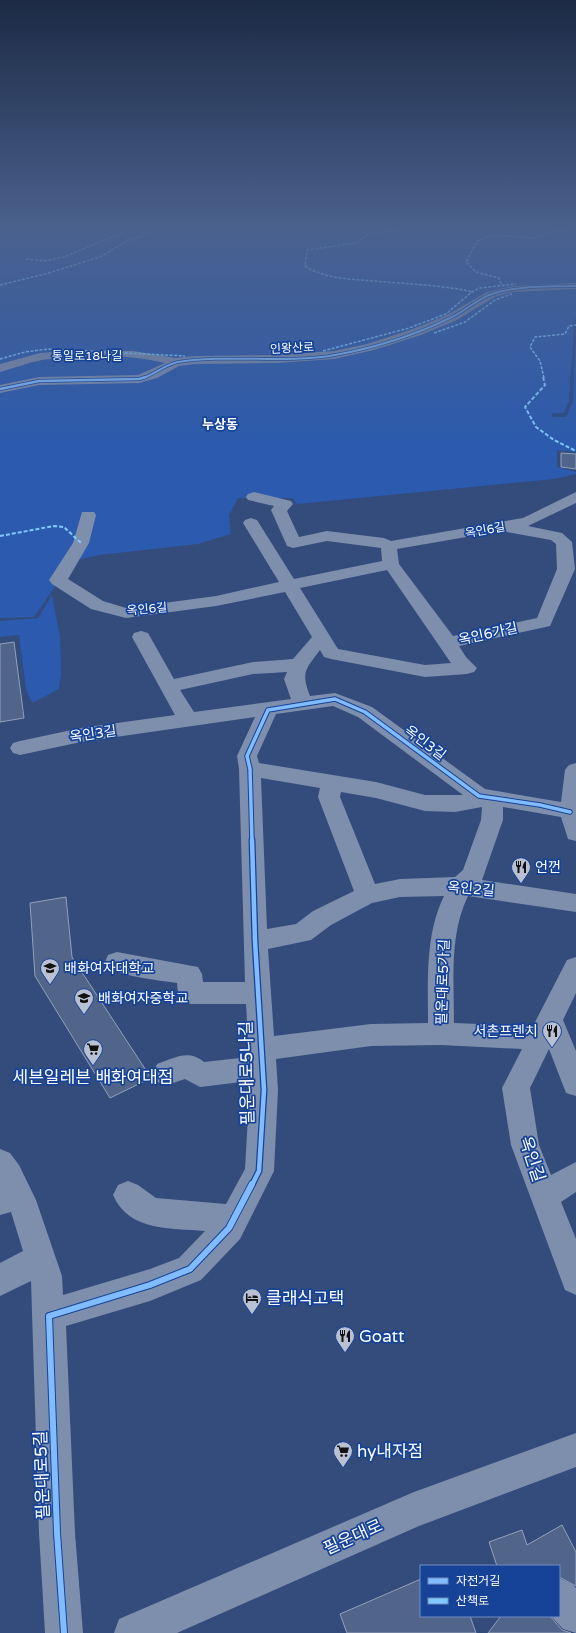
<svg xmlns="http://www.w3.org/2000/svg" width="576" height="1633" viewBox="0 0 576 1633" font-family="'Varela Round','Noto Sans KR',sans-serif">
  <rect width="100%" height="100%" fill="#334c7b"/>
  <g fill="#2b5aae">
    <polygon points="0,224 576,224 576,452 557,450 557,467 576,472 576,474 554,479 297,504 293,498 238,498 229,515 231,534 198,544 99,555 77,560 65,572 34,617 0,618"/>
    <polygon points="52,595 60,637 61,673 59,689 32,703 26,689 19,635 0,637 0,621 38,618"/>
  </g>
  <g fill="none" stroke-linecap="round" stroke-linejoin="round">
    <polyline stroke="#2a4a89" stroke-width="3" points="572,378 576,320"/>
    <polyline stroke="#2a4a89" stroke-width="4" points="554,415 565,415 571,401 572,377"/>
  </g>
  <g fill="#51658a" stroke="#92a0ba">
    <polygon points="561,453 576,454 576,469 561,467"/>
    <polygon points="14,642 24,718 0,722 0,644"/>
    <polygon points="66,897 72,957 151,1078 110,1098 35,976 30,903"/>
    <polygon points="562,1525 576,1552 576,1586 559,1577 559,1566 497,1566 489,1542 522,1530 527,1545"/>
    <polygon points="421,1579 421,1616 470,1616 476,1633 347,1633 340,1614"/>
    <polygon points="501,1616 550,1616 562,1630 571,1633 488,1633"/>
  </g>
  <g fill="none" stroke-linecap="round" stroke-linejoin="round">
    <g fill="#7e8ead" fill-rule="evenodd">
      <path d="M576 283V289L513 292 495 297 455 321 421 335 374 350 334 359 277 363 195 364 179 366 157 378 139 383 39 385 0 393V385L39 377 138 375 165 363C127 354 80 354 42 360 27 363 14 368 0 372V364L40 353 82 350 133 351 176 358 195 356 277 355 334 351 367 344 413 329 447 315 487 292 513 286Z"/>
      <path d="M254 492 291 501 293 504 287 511 299 537 327 531 384 538 391 541 523 518 576 492V503L528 526 562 533 572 542 575 569 550 626 459 646 466 657 477 668 474 672 467 674 425 677 331 659 324 657 320 650C305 670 301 672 310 696L335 693 372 707 485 789 561 802 565 770 569 765 576 763V841L568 839 561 817 503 807V820L482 880 576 894V912L468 896C449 935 454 981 454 1023L533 1026 567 960 576 957V993L563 1020 576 1051V1096L566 1093 549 1049 530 1088 539 1145 551 1175 576 1162V1192L561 1202 576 1239V1295L565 1290 511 1145 502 1088 522 1049 441 1045 371 1046 276 1059 278 1090 274 1171 240 1239 201 1280 150 1301 66 1326 75 1533 83 1633H45L39 1533 31 1281 0 1296V1263L23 1251 11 1212 0 1215V1149L10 1153 19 1165 36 1200 62 1276 63 1295 150 1269 179 1258 205 1231C171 1228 129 1232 113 1195L118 1185 128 1181 138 1185 156 1198 226 1204 245 1169 250 1081 200 1087 185 1079 167 1085 157 1082 153 1073 157 1064C175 1058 188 1049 204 1062L249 1057 246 1004H191L182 1001 178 993 177 983C154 980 131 977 108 969L105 962 108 955 117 952 198 967 202 974 203 982H245L239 769 237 756 255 717 81 742 20 755 13 753 10 748 13 743 20 741 81 728 175 715 132 637 134 633 141 631 148 633 174 679 253 662 293 659 312 637 285 592 216 606 126 618 91 609 52 584 49 580 73 543 82 512H94L96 515 89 543 68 579 103 601 126 608 216 596 279 582 243 523 245 520 251 518 257 520 294 579 382 561 381 548 327 541 293 548 287 546 271 510 274 506 248 500 246 497 248 494ZM501 531 551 540 556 544 557 569 537 618 453 636 399 564 397 549ZM387 570 451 663 425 665 338 649 300 588ZM287 672 284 679 291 699 194 712 180 690 253 674ZM333 706 358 717 463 795H425L376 782 259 763 257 756 276 714ZM261 778 320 788 318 797 354 891 313 911 296 924 267 929ZM341 792 376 798 425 811 455 812 482 807 481 820 463 870 455 877 400 879 375 884 340 797ZM444 896C425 935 428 980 428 1023L371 1024 274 1036 268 949 311 940 331 925 372 903 400 897Z"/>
      <polygon points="576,1433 576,1467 419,1526 177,1633 114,1633 119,1619 414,1492"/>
      <polygon points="559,1578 572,1584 576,1588 576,1633 563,1629 551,1616 559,1616"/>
    </g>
    <g stroke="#80caff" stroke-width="1.5" stroke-dasharray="3 1.5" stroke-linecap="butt">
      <polyline points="81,224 112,224"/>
      <path d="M391 224 389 230 366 235 356 243 307 250 305 266C328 281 359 279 385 282 415 284 445 286 474 292"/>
      <polyline points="389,230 396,231 419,224"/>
      <polyline points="26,259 45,261 64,257 143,224"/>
      <polyline points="501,284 499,278 476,272 466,262 477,241 494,235 534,238 548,232 572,230 568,224"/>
      <polyline points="0,285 45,274 100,257 129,240 140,237 164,224"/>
      <polyline points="434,333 465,322 495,300 512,294"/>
      <polyline points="323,351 409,328 446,314 473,291 480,288 516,284"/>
      <polyline points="0,359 25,352 48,349 185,356"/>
      <polyline points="544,378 540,361 530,347 535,337 565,334 569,326 576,325"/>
    </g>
    <g stroke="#80caff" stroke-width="2" stroke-dasharray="4 2" stroke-linecap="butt">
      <polyline points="543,377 545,385 525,407 536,427 554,440 576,451"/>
      <polyline points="0,536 54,526 64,527 81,543"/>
    </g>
    <g stroke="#164398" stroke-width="3.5">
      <path id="cycleway-far4" d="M143 378C155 374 166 364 178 362 230 354 284 364 335 355 374 348 415 335 450 318 464 312 477 299 492 294 518 285 549 287 576 286"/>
    </g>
    <g stroke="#164398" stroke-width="4">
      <polyline id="cycleway-far3" points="0,389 39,381 139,379 146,377"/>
    </g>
    <g stroke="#164398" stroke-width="5.5">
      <polyline id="cycleway-far2" points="252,841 250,769 247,756 268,710 335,699 365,712 479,796 540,805 570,812"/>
    </g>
    <g stroke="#164398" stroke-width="7">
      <polyline id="cycleway-far1" points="252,1185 259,1171 264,1090 255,941 252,840"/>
    </g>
    <g stroke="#164398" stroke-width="8">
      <polyline id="cycleway" points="64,1633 57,1533 49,1316 150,1285 190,1269 229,1228 252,1184"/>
    </g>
    <use href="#cycleway-far4" stroke="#80bcff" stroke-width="2"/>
    <use href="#cycleway-far3" stroke="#80bcff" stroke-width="2.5"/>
    <use href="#cycleway-far2" stroke="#80bcff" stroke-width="3.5"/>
    <use href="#cycleway-far1" stroke="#80bcff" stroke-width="4.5"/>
    <use href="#cycleway" stroke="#80bcff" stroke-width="6"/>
  </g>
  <linearGradient id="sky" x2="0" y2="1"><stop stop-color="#1c2a44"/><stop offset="0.5" stop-color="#4a618d"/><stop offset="1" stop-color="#4a618d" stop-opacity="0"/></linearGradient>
  <rect width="576" height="452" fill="url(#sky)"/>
  <defs>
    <g id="restaurant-pin" transform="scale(1)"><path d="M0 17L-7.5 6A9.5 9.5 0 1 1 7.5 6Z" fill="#b8c0d1" stroke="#164398"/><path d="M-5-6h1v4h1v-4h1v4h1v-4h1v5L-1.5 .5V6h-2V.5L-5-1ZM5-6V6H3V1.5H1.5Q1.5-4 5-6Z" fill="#111"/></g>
    <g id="university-pin" transform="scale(1)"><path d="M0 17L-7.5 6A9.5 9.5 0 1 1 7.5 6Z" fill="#b8c0d1" stroke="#164398"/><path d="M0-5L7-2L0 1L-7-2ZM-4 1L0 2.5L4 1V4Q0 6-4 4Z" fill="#111"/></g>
    <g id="school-pin" transform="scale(1)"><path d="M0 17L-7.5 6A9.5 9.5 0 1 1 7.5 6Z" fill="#b8c0d1" stroke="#164398"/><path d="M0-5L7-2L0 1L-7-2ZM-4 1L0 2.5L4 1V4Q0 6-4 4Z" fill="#111"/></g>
    <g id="supermarket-pin" transform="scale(1)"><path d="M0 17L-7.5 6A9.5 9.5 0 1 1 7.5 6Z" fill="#b8c0d1" stroke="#164398"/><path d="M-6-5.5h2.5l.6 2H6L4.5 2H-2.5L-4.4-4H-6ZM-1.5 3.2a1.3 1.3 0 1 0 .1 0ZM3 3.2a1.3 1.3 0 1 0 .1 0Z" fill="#111"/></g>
    <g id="hotel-pin" transform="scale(1)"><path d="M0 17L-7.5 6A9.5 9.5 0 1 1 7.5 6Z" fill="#b8c0d1" stroke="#164398"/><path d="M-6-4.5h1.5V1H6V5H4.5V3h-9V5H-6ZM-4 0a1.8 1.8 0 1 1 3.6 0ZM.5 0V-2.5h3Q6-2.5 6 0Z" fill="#111"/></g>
  </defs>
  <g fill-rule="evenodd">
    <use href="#restaurant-pin" x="521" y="867"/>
    <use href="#university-pin" x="50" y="968"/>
    <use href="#school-pin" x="84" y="998"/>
    <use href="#restaurant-pin" x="552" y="1031"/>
    <use href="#supermarket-pin" x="93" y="1049"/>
    <use href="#hotel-pin" x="252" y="1298"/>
    <use href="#restaurant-pin" x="345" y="1336"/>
    <use href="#supermarket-pin" x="343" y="1451"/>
  </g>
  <g text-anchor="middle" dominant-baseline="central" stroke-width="3.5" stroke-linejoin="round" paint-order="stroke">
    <g font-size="12" fill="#fff" stroke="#164398">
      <text transform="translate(292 348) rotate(-3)">인왕산로</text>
      <text x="87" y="356">통일로18나길</text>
      <text transform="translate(485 530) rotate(-10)">옥인6길</text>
      <text transform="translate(147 609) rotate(-5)">옥인6길</text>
    </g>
    <g font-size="13" font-weight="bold" fill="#fff" stroke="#164398">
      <text x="220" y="425">누상동</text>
    </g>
    <g font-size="14" fill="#fff" stroke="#164398">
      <text transform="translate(488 634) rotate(-12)">옥인6가길</text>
      <text transform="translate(93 734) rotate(-8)">옥인3길</text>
      <text transform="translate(425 743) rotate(37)">옥인3길</text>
      <text transform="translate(471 889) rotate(5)">옥인2길</text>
      <text transform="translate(443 982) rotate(-88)">필운대로5가길</text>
    </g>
    <g font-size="14" fill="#fff" stroke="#164398" text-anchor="start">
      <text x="535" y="867">언껀</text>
      <text x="64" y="968">배화여자대학교</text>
      <text x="98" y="998">배화여자중학교</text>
      <text x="538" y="1031" text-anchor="end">서촌프렌치</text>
    </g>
    <g font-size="17" fill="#fff" stroke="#164398">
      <text transform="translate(247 1073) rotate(-91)">필운대로5나길</text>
      <text transform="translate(532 1159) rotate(72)">옥인길</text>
      <text transform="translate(42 1475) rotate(-92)">필운대로5길</text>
      <text transform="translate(353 1537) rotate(-24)">필운대로</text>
    </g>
    <g font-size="17" fill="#fff" stroke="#164398" text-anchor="start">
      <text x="93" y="1077" text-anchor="middle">세븐일레븐 배화여대점</text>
      <text x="266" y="1298">클래식고택</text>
      <text x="359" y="1336">Goatt</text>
      <text x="357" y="1451">hy내자점</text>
    </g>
  </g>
  <rect x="420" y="1565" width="140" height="52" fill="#164398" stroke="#738ec1"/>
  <rect x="428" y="1578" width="20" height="6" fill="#80bcff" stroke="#738ec1"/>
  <text x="456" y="1585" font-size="12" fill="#ffffff">자전거길</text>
  <rect x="428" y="1598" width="20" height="6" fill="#80caff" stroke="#738ec1"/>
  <text x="456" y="1605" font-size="12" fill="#ffffff">산책로</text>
</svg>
